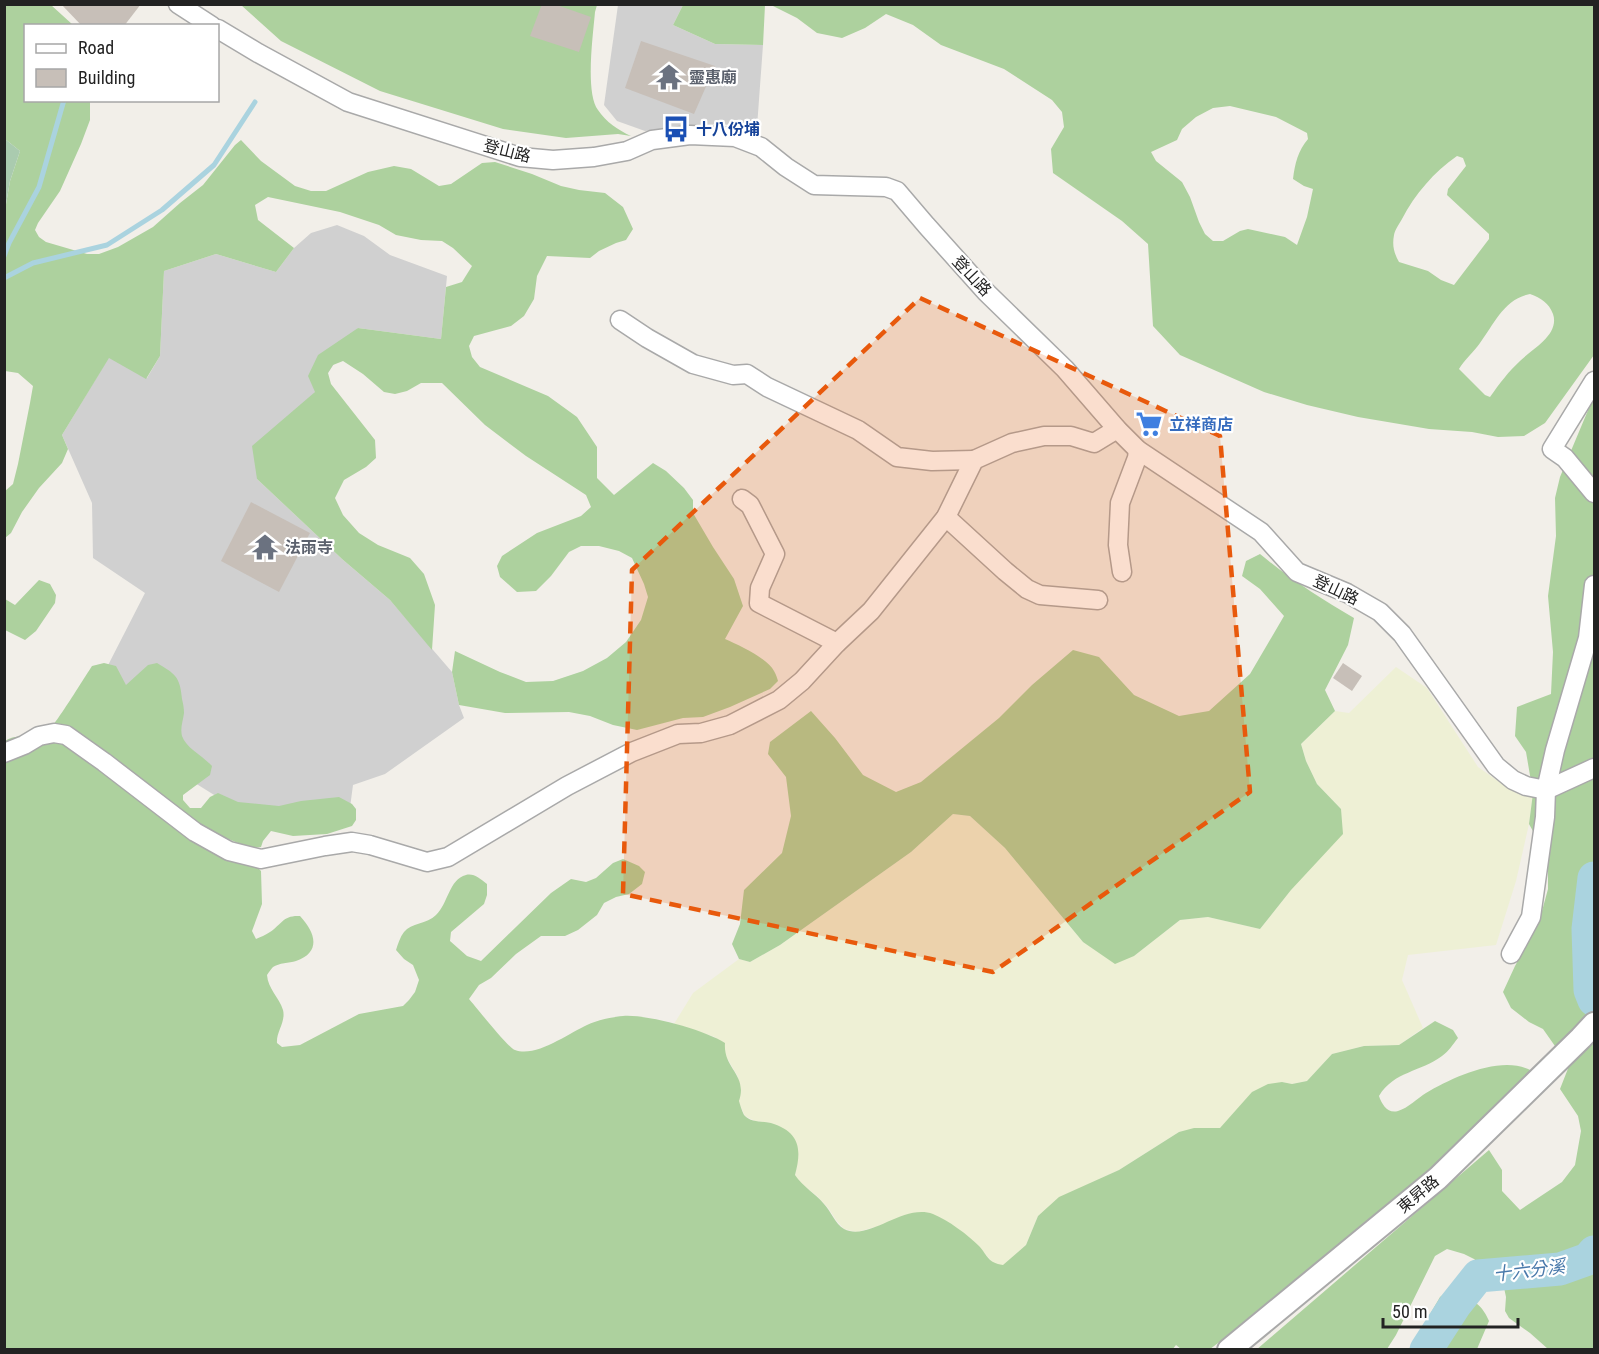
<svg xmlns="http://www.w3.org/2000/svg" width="1599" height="1354" viewBox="0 0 1599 1354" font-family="'Roboto Condensed','Noto Sans TC',sans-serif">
  <rect width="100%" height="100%" fill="#f2efe9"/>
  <g fill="#d0d0d0">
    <polygon points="618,5 683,5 673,25 715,44 763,45 757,127 718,124 645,131 617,121 604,105"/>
    <polygon points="337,225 364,236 390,255 447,276 441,339 358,328 257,479 342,559 390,600 452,672 459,705 464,718 385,774 353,785 349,815 243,813 91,718 103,675 145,593 93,558 92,503 62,435 109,357 147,378 160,356 164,271 216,254 276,272 294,248 311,233"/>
  </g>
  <polygon fill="#eef0d5" points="1396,667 1427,688 1478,767 1508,788 1533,793 1529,824 1516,881 1496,945 1408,955 1402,980 1423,1028 1399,1045 1364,1046 1332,1054 1307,1081 1292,1084 1282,1082 1220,1128 1179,1132 1119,1170 1093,1182 1038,1216 1026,1245 1003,1266 994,1264 979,1247 875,1227 857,1232 844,1229 836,1220 829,1209 817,1196 800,1183 795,1175 797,1166 788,1132 771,1123 755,1121 745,1116 738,1101 738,1077 715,1037 674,1024 693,993 739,959 750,962 780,945 911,852 953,814 970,816 1005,848 1083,942 1134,956 1180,920 1208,917 1260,929 1291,890 1341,809 1317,784 1306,761 1301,744 1335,711 1349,713"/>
  <g fill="#add19e" fill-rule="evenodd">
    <path d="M5 5H51L73 25 26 26V100L90 101V120L81 144 60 191 38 223 35 230 39 237 46 242 87 254H99L118 247 153 227 180 203 203 185 235 145 241 140 261 161 295 186 311 191H326L368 172 394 166 411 169 439 186 451 184 482 163 495 162 532 174 561 186 579 190 605 193 623 207 633 229 626 240 616 243 599 251 590 258 547 256 537 276 534 299 524 316 511 326 474 336 469 346 472 357 480 367 548 396 577 417 597 447V478L614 495 653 463 666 471 684 488 693 500V513L713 547 734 579 743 606 725 639C739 645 767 658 774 671 776 674 777 678 778 681L770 689 730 707 703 717 683 718 637 730 613 725 590 716 569 712 505 713 459 705 452 672 455 651 500 672 526 682 553 681 583 671 607 658 626 642 641 620 648 597 644 584 632 558 619 551 599 546H581L569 552 551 576 536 591 517 592 500 577 497 566 502 556 537 533 581 516 591 507 586 495 526 456 485 425 442 383H421L407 391 395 394 384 392 363 374 343 361 333 365 328 373 331 384 375 440 376 458 366 467 344 480 335 498 343 515 359 533 378 545 410 558 424 574 435 605 432 650 390 600 342 559 257 479 252 446 315 392 308 376 318 355 358 328 441 339 446 287 462 282 472 266 453 248 442 241 421 240 396 235 379 225 340 212 268 197 255 205 258 220 294 248 276 272 216 254 164 271 160 356 146 379 109 358 62 435 68 449 62 463 39 488 22 512 11 533 5 538 4 492 13 484 18 464 30 403 33 386 18 373 5 371V210L10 181 20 151 5 139Z"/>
    <path d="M241 5H597L595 12C593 35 585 93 598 110 606 122 618 130 631 136L618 134 566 138 503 129 380 91 281 41Z"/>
    <polygon points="681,5 765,5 763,45 715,44 673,25 683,5"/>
    <path d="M771 5H1594V355L1545 423 1524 436 1498 437 1472 432 1429 429 1358 417 1307 405 1264 392 1180 355 1153 326 1148 244 1122 221 1053 173 1051 149 1064 127 1062 112 1052 100 1004 69 941 45 913 25 886 14 865 28 842 38 817 33 797 18ZM1230 106 1276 117 1307 133 1308 139C1298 151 1295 163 1293 179L1304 186 1313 189 1307 217 1297 245 1285 237 1248 229 1240 231 1223 241H1213L1205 234 1199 222 1190 197 1182 182 1156 161 1151 152 1177 140 1182 129 1196 117 1213 108ZM1457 156 1463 158 1466 166 1448 189 1447 195 1489 234V239L1454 285 1441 280 1428 271 1399 262C1394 253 1392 246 1394 235 1395 230 1399 224 1402 219 1415 194 1434 172 1457 156ZM1530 294C1541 298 1549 303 1553 314 1560 335 1532 349 1520 361 1509 371 1499 384 1490 397L1485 395 1459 369C1464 360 1474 352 1480 343 1494 324 1504 299 1530 294Z"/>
    <polygon points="1594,396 1594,1349 1548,1349 1530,1333 1509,1318 1505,1311 1506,1297 1503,1283 1474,1259 1464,1254 1447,1249 1435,1256 1396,1335 1387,1349 1256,1350 1489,1150 1502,1170 1502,1191 1520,1210 1562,1182 1575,1165 1581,1131 1578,1116 1560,1089 1569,1066 1543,1029 1529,1022 1511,1008 1503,992 1515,966 1539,922 1548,889 1548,858 1529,824 1533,793 1526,752 1515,736 1517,707 1551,694 1553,652 1548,596 1556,536 1555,498 1560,477"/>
    <path d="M1260 554C1289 578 1321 599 1354 618L1348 645 1325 690 1335 711 1301 744 1306 761 1317 784 1341 809 1343 834 1291 890 1260 929 1208 917 1180 920 1134 956 1115 964 1083 942 1005 848 970 816 953 814 911 852 780 945 750 962 739 959 732 944 740 924 744 890 782 853 791 816 786 777 768 754 770 742 811 711 835 738 863 775 896 792 921 782 999 718 1032 685 1073 650 1099 657 1134 695 1179 716 1209 711 1250 674 1284 616 1260 589 1242 576 1246 561Z"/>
    <polygon points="39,580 50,584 56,595 55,603 36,631 25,640 5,630 5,599 15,605"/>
    <path d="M104 663 116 666 126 685 148 665 157 663C175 674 180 676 182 699 183 703 184 708 184 713 183 721 180 728 182 736 186 748 203 756 212 766L210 775 183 795V800L190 808H201L210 797 218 793 238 802 279 806 301 801 339 797 352 804 356 809V820L352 826 327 834 293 836 271 831 263 841 261 847 250 848 202 828 254 864 261 871 262 904 252 931 256 939C260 937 266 935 270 932 282 924 283 915 300 916 315 932 322 952 296 961 289 963 279 963 273 967 271 969 269 972 267 975 268 989 279 997 283 1010 286 1022 276 1032 277 1043L282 1047 300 1045 359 1014 403 1006 409 1000 415 992 419 980 413 965 404 959 396 950C398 944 400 937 404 932 411 923 427 924 436 915 448 904 449 879 466 875 474 873 480 879 487 884V895L484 904 451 932 450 941 467 956 481 961 551 893 571 879 586 882 596 878 613 863 623 859 639 866 645 872 642 884 629 894 616 897 604 903 597 915 578 930 565 936H541L516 954 491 978 479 985 469 999C477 1008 508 1048 515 1050 536 1058 569 1033 587 1025 597 1020 612 1017 623 1016 647 1014 705 1030 725 1043 723 1069 748 1074 739 1101 740 1105 742 1111 744 1115 751 1123 762 1121 771 1123 800 1132 802 1149 795 1175 803 1187 815 1193 824 1204 831 1211 835 1224 844 1229 869 1242 903 1203 933 1214 948 1220 968 1235 979 1246 988 1256 988 1263 1003 1265L1026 1245 1038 1216 1059 1197 1119 1170 1179 1132 1194 1128H1220L1252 1092 1268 1084 1282 1082 1292 1084 1307 1081 1332 1054 1364 1046 1399 1045 1435 1021 1453 1030 1458 1038C1453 1044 1449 1051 1442 1056 1421 1072 1394 1071 1379 1096 1382 1105 1388 1114 1398 1111 1408 1108 1418 1098 1426 1093 1453 1077 1503 1054 1532 1071L1449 1155 1347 1243 1284 1289 1237 1329 1210 1349H1181L1176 1345 1172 1350 5 1349 4 742C18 731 28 742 44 735 52 731 84 678 92 666Z"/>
    <path d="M1449 1290C1468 1298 1481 1301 1489 1321L1477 1349H1410L1440 1297Z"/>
  </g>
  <polygon fill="#aacbaf" points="5,139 20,151 10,181 5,210"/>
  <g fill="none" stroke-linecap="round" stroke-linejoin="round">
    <g stroke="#aad3df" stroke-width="5">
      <polyline points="4,256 9,243 39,187 64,100"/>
      <polyline points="4,278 33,263 107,245 162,210 214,165 255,102"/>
    </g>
    <g stroke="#aad3df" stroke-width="33">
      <polyline points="1594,878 1588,929 1590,990 1594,1000"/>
      <polyline points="1426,1350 1455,1305 1478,1276 1560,1269 1588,1259 1594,1252"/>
    </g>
  </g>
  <g fill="#c7bfb8">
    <polygon points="61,4 141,4 124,26 82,26"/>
    <polygon points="542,4 554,4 591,17 579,52 530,36"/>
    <polygon points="641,41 715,66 694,114 625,88"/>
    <polygon points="251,502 310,533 279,592 221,561"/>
    <polygon points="1343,663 1362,676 1352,691 1333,678"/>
  </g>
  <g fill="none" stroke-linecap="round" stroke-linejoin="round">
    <g stroke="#a9a9a9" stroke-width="21">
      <g id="minor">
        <polyline points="178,4 212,26"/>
        <polyline points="218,29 258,53 348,102 520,157 553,160 594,157 627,151 652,140 690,135 735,137 761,147 786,167 814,185 886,187 897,191 926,225 986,292 1065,369 1117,429 1138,450 1261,532 1297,572 1347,593 1380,612 1402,634 1496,766 1513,780 1526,786 1546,790 1594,768"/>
        <polyline points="620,320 647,338 693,364 733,375 747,374 767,387 858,430 897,457 932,461 974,460"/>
        <polyline points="1594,381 1552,449 1565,458 1594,493"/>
        <polyline points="742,499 750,505 775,554 760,588 759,603 837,643"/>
        <polyline points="946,517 1005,571 1027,589 1040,595 1098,600"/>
        <polyline points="1122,572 1118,545 1120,503 1137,458 1138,450"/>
        <polyline points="4,753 24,745 39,736 54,733 66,735 104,762 195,832 229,851 261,859 325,846 352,842 370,845 427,862 448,857 567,786 632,752 678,734 701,733 730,725 779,700 802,681 837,643 871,611 946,517 974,460 1012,443 1044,436 1071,436 1094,443 1117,429"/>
        <polyline points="1511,954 1531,917 1545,817 1546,790 1555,750 1588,638 1594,585"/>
      </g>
    </g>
    <g stroke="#a9a9a9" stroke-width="26">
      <polyline id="tertiary" points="1229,1350 1438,1178 1581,1038 1594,1024"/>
    </g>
    <use href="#minor" stroke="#fff" stroke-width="18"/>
    <use href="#tertiary" stroke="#fff" stroke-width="22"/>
  </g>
  <path fill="#e8590c" fill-opacity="0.2" stroke="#e8590c" stroke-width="4.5" stroke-dasharray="12 8" stroke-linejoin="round" d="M920 298 1220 436 1250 792 993 972 623 894 632 570Z"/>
  <defs>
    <g id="temple-bare" transform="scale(2.07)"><path d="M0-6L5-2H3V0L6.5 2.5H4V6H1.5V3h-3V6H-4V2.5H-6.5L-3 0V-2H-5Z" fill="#6b7280" stroke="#fff" stroke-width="2.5" paint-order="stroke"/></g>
    <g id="bus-bare" transform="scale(2.07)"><path d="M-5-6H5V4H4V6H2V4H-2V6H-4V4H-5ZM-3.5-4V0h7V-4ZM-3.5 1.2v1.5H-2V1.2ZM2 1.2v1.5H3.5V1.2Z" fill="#1a4fb4" stroke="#fff" stroke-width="2.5" paint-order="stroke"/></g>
    <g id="supermarket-bare" transform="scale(2.07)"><path d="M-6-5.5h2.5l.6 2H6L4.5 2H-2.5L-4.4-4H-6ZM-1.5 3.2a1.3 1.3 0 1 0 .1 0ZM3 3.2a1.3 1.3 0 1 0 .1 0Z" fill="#3f7fe0" stroke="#fff" stroke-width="2.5" paint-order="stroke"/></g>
  </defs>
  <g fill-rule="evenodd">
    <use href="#temple-bare" x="669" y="77"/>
    <use href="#bus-bare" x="676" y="129"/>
    <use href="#supermarket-bare" x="1149" y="424"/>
    <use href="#temple-bare" x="265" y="547"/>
  </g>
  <g text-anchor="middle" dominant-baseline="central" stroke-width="4.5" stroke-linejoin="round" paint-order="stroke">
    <g font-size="16" font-weight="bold" fill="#5b616d" stroke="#fff" text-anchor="start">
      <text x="689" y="77">靈惠廟</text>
      <text x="285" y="547">法雨寺</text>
    </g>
    <g font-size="16" font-weight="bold" fill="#164399" stroke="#fff" text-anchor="start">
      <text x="696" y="129">十八份埔</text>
    </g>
    <g font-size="16" fill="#222" stroke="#fff">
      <text transform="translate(507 151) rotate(14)">登山路</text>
      <text transform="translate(972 276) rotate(47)">登山路</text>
      <text transform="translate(1336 590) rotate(25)">登山路</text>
      <text transform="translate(1418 1194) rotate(-40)">東昇路</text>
    </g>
    <g font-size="16" font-weight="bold" fill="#366cbe" stroke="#fff" text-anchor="start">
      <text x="1169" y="424">立祥商店</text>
    </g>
    <g font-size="18" font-style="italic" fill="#4a7aab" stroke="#fff">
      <text transform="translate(1529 1270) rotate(-7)">十六分溪</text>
    </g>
  </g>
  <rect width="1599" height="1354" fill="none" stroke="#222222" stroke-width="12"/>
  <rect x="24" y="24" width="195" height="78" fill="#ffffff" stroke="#a7a7a7" stroke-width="1.5"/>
  <rect x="36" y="44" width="30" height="9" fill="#ffffff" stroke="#a7a7a7" stroke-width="1.5"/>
  <text x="78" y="54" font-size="18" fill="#222222">Road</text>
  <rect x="36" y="69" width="30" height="18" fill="#c7bfb8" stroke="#a7a7a7" stroke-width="1.5"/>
  <text x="78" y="84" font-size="18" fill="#222222">Building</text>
  <path d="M1383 1318v9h135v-9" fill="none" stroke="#222222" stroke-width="3"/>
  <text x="1392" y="1318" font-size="18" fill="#222222" stroke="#ffffff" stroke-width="4.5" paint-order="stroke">50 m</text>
</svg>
